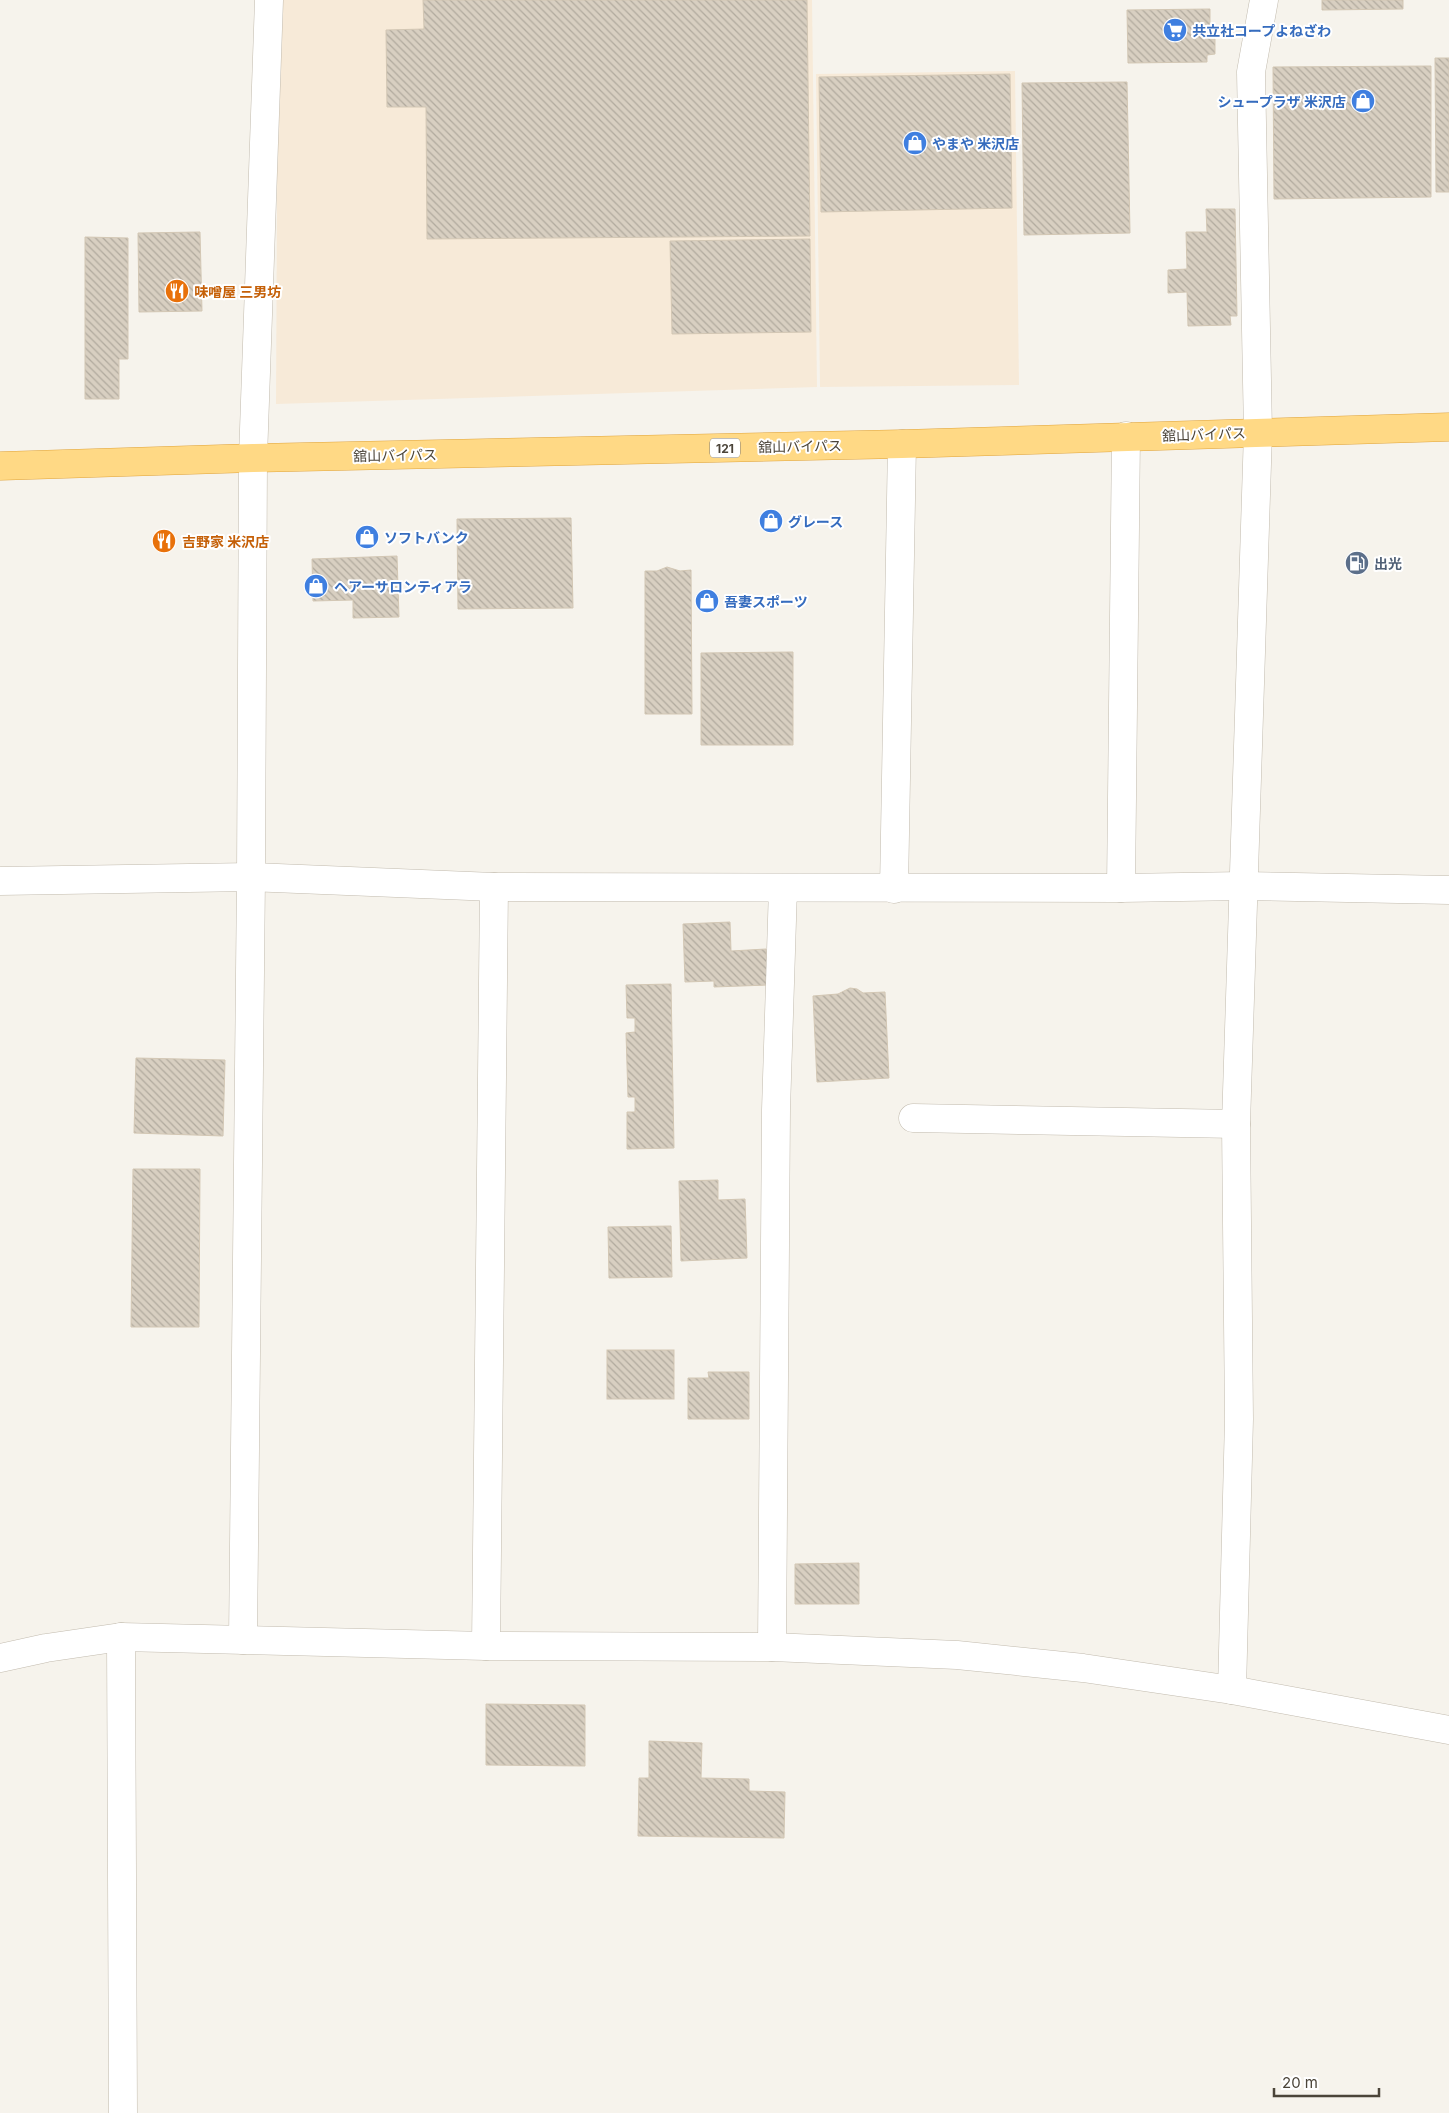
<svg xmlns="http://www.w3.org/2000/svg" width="1449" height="2113" viewBox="0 0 1449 2113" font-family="Inter,'Noto Sans JP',sans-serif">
  <defs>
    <pattern id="building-back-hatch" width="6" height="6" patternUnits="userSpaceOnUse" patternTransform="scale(1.25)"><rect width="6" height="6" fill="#d8cfc1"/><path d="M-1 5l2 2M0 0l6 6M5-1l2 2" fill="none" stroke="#b1aa9e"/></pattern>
  </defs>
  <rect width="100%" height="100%" fill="#f6f3ec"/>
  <g fill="#f7ead8">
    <polygon points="278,0 812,0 817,387 276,404"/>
    <polygon points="1015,71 1019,385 820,387 816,74"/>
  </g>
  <g fill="url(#building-back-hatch)" stroke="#d3c7b4">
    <polygon points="423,0 807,0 810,236 427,239 426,107 387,107 386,30 424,29"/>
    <polygon points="1322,0 1403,0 1403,9 1322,10"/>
    <polygon points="1210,9 1210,39 1215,39 1215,54 1207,55 1207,62 1128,63 1127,10"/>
    <polygon points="1435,58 1449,58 1449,192 1436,192"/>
    <polygon points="1431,66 1431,197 1274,199 1273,67"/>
    <polygon points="1010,74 1012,208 821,212 819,77"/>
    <polygon points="1127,82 1130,233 1024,235 1022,83"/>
    <polygon points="1206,209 1235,209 1237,316 1230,316 1231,325 1188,326 1187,292 1168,293 1168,270 1187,269 1186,232 1207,232"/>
    <polygon points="200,232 202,311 139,312 138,233"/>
    <polygon points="85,237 128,238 128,359 119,359 119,399 85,399"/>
    <polygon points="810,239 811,332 672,334 670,241"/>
    <polygon points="571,518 573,608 458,609 457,519"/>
    <polygon points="397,556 399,617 353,618 353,600 313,601 312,559"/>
    <polygon points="667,567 680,571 691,570 692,714 645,714 645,571 657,571"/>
    <polygon points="793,652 793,745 701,745 701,653"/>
    <polygon points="730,922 731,951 766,949 768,985 714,987 714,981 685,982 683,924"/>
    <polygon points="671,984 674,1148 627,1149 627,1112 635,1112 635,1097 628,1097 626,1033 635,1032 635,1018 627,1018 626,985"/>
    <polygon points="850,988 857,989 863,993 885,992 889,1078 817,1082 813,996 838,994"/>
    <polygon points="136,1058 225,1060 223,1136 134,1133"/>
    <polygon points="133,1169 200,1169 199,1327 131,1327"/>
    <polygon points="718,1180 718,1200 745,1199 747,1258 681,1261 679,1181"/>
    <polygon points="671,1226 672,1277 609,1278 608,1227"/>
    <rect x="607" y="1350" width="67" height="49"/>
    <polygon points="708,1372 749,1372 749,1419 688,1419 688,1378 709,1378"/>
    <polygon points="859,1563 859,1604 795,1604 795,1564"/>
    <polygon points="486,1704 585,1705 585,1766 486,1765"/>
    <polygon points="649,1741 702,1743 701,1778 749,1779 749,1791 785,1792 784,1838 638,1836 639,1778 649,1778"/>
  </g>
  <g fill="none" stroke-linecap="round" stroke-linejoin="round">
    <g stroke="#c2bbae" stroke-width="29">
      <g id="minor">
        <polyline points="0,881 251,877 494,887 1121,888 1243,886 1449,890"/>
        <polyline points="1121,888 1126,436"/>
        <polyline points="894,889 902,444"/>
        <polyline points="913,1118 1236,1124"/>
        <polyline points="121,1637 123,2113"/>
        <polyline points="243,1640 251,877 253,458 269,0"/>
        <polyline points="486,1646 494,887"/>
        <polyline points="772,1647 776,1110 783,888"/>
        <polyline points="0,1658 46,1648 121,1637 486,1646 772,1647 957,1655 1083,1668 1232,1690 1449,1730"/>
        <polyline points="1232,1690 1239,1419 1236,1124 1258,432 1251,72 1264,0"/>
      </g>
    </g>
    <g stroke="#e0a43c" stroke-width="29">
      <polyline id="trunk" points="0,466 253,458 902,444 1449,427"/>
    </g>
    <use href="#minor" stroke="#fff" stroke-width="28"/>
    <use href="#trunk" stroke="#ffd985" stroke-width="28"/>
  </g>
  <defs>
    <g id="supermarket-disc" transform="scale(1.25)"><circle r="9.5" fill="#3f7fe0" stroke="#fff"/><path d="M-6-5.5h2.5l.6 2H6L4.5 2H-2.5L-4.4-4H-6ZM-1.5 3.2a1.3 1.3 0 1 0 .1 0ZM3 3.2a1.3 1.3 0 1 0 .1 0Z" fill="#fff"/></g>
    <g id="shop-disc" transform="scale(1.25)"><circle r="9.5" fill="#3f7fe0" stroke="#fff"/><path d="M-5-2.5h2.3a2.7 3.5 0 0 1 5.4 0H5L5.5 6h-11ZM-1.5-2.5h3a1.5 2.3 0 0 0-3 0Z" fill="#fff"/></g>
    <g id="restaurant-disc" transform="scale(1.25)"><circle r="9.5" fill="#e8710a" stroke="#fff"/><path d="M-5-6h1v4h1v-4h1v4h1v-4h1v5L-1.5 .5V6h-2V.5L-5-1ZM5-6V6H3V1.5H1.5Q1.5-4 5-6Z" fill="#fff"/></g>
    <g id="fuel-disc" transform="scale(1.25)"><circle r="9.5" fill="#5c6f8a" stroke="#fff"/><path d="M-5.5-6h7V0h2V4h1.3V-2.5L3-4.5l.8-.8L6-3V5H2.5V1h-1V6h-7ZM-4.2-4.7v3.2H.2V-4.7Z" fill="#fff"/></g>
  </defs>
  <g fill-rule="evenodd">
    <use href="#supermarket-disc" x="1175" y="30"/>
    <use href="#shop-disc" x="1363" y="101"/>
    <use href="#shop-disc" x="915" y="143"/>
    <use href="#restaurant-disc" x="177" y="291"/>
    <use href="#shop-disc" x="771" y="521"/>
    <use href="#shop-disc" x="367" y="537"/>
    <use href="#restaurant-disc" x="164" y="541"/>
    <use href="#fuel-disc" x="1357" y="563"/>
    <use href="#shop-disc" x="316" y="586"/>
    <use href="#shop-disc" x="707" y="601"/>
  </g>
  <g text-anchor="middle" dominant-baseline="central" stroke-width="4" stroke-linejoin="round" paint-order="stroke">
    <rect fill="#fff" stroke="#817c74" stroke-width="1" x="710" y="438.5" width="30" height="19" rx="4"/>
    <g font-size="12" font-weight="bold" fill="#4b4439">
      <text x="725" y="448">121</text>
    </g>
    <g font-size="14" font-weight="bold" fill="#366cbe" stroke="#fff" text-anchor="start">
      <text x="1192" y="30">共立社コープよねざわ</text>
      <text x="1346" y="101" text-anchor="end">シュープラザ 米沢店</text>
      <text x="932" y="143">やまや 米沢店</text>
      <text x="788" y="521">グレース</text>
      <text x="384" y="537">ソフトバンク</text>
      <text x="334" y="586">ヘアーサロンティアラ</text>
      <text x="724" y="601">吾妻スポーツ</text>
    </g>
    <g font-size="14" font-weight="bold" fill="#c56008" stroke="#fff" text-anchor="start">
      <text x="194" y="291">味噌屋 三男坊</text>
      <text x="182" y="541">吉野家 米沢店</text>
    </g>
    <g font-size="14" fill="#4b4439" stroke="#fff">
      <text transform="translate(1204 434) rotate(-2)">舘山バイパス</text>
      <text transform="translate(800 446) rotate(-1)">舘山バイパス</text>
      <text transform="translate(395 455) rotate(-1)">舘山バイパス</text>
    </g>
    <g font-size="14" font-weight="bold" fill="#4e5e75" stroke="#fff" text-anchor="start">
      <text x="1374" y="563">出光</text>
    </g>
  </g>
  <path d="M1274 2088v8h105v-8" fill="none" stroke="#4b4439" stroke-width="2.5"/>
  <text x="1282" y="2088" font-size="15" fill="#4b4439" stroke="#ffffff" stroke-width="4" paint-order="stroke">20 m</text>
</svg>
